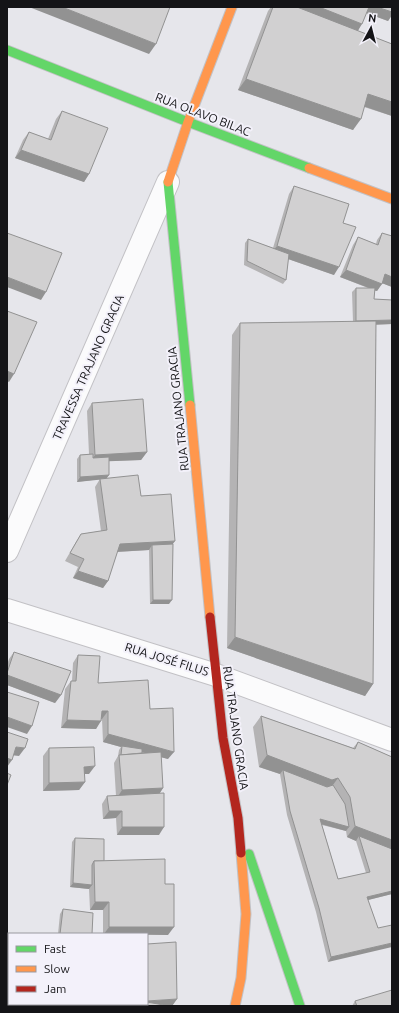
<svg xmlns="http://www.w3.org/2000/svg" width="399" height="1013" viewBox="0 0 399 1013" font-family="Ubuntu,sans-serif">
  <rect width="100%" height="100%" fill="#e6e6eb"/>
  <g fill="none" stroke-linecap="round" stroke-linejoin="round">
    <g stroke="#c2c1c5" stroke-width="24">
      <g id="street">
        <polyline points="7,551 168,182"/>
        <polyline points="7,610 216,675 392,740"/>
      </g>
    </g>
    <g stroke="#c2c1c5" stroke-width="11">
      <g id="fast">
        <polyline points="7,50 188,122 309,168"/>
        <polyline points="168,182 190,405"/>
        <polyline points="249,854 300,1006"/>
      </g>
    </g>
    <g stroke="#c2c1c5" stroke-width="11">
      <g id="slow">
        <polyline points="309,168 392,199"/>
        <polyline points="168,182 188,122 232,7"/>
        <polyline points="190,405 210,617"/>
        <polyline points="235,1006 241,978 246,914 241,853"/>
      </g>
    </g>
    <g stroke="#c2c1c5" stroke-width="11">
      <polyline id="jam" points="210,617 223,738 238,818 241,853"/>
    </g>
    <use href="#street" stroke="#fbfbfc" stroke-width="22"/>
    <use href="#fast" stroke="#63d668" stroke-width="9"/>
    <use href="#slow" stroke="#ff974d" stroke-width="9"/>
    <use href="#jam" stroke="#b3261e" stroke-width="9"/>
  </g>
  <g fill="#b4b3b4" fill-rule="evenodd">
    <polygon points="271,7 392,7 392,15 388,21 366,13 358,31 392,44 392,116 364,107 353,130 238,90 268,11"/>
    <polygon points="62,111 89,174 84,182 15,158 23,140 29,132 48,139 56,119"/>
    <polygon points="294,186 343,223 334,275 288,259 286,280 283,284 244,265 245,243 248,239 273,248 289,194"/>
    <polygon points="382,233 392,287 382,283 377,291 375,291 374,299 392,300 392,324 376,325 373,684 365,696 227,648 232,335 240,323 353,322 352,292 356,288 368,288 340,277 353,245 358,237 376,244 377,240"/>
    <polygon points="92,403 147,452 141,460 109,461 109,475 106,479 141,496 173,544 169,604 150,604 149,550 117,552 108,581 103,588 73,578 78,567 65,561 76,542 81,534 101,531 95,487 100,479 77,482 77,459 80,455 89,454 87,411"/>
    <polygon points="14,652 61,695 55,703 7,685 7,665 9,659"/>
    <polygon points="78,655 98,683 150,709 168,759 161,757 163,788 159,794 159,835 117,835 116,818 103,819 102,804 107,796 116,796 114,763 118,756 119,750 121,747 103,742 102,719 101,719 96,729 61,728 65,689 71,681 72,681 73,663"/>
    <path d="M261 716 353 748 358 742 392 757V894L368 900 378 928 328 962 316 912 287 815 280 774 259 767 253 727ZM322 825 346 831 347 837 356 841 366 873 338 879Z"/>
    <polygon points="49,748 89,774 84,774 85,782 79,790 43,791 43,756"/>
    <polygon points="75,838 104,861 165,884 168,935 103,934 103,910 90,910 89,889 70,887 72,842"/>
    <polygon points="63,909 92,934 58,934 60,914"/>
    <polygon points="177,999 172,1006 78,1006 78,1004 147,1004"/>
    <polygon points="355,1001 357,1006 352,1006"/>
  </g>
  <g fill="#929292">
    <polygon points="29,7 62,7 156,44 149,54"/>
    <polygon points="294,7 319,7 362,24 357,32"/>
    <polygon points="368,7 377,7 392,12 392,15 388,21 364,12"/>
    <polygon points="246,79 361,119 353,130 238,90"/>
    <polygon points="368,94 392,102 392,116 360,105"/>
    <polygon points="21,150 89,174 84,182 15,158"/>
    <polygon points="277,246 339,267 334,275 271,253"/>
    <polygon points="346,270 382,284 377,291 340,277"/>
    <polygon points="385,274 392,277 392,287 379,282"/>
    <polygon points="7,277 46,292 41,300 7,287"/>
    <polygon points="392,320 392,324 353,325 356,321"/>
    <polygon points="7,371 14,374 9,382 7,381"/>
    <polygon points="147,452 141,460 90,462 95,455"/>
    <polygon points="109,475 106,479 77,482 80,477"/>
    <polygon points="175,541 170,548 152,545 149,550 114,552 120,544"/>
    <polygon points="78,571 108,581 103,588 73,578"/>
    <polygon points="153,600 172,600 169,604 150,604"/>
    <polygon points="235,637 373,684 365,696 227,648"/>
    <polygon points="7,675 61,695 55,703 7,685"/>
    <polygon points="102,711 108,711 102,719 96,719"/>
    <polygon points="7,717 32,726 27,734 7,727"/>
    <polygon points="67,720 101,721 96,729 61,728"/>
    <polygon points="108,734 174,752 168,759 122,747 122,746 121,747 103,742"/>
    <polygon points="16,747 25,748 19,756 10,755"/>
    <polygon points="267,755 338,778 330,789 283,770 280,774 259,767"/>
    <polygon points="7,758 12,760 7,767"/>
    <polygon points="95,766 89,774 79,774 84,767"/>
    <polygon points="85,782 79,790 43,791 49,783"/>
    <polygon points="163,788 158,796 117,798 122,790"/>
    <polygon points="109,811 122,811 116,818 103,819"/>
    <polygon points="320,819 349,827 346,831 317,823"/>
    <polygon points="355,826 392,840 392,855 359,836 356,841 347,837"/>
    <polygon points="122,827 164,827 159,835 117,835"/>
    <polygon points="73,883 92,885 89,889 70,887"/>
    <polygon points="392,891 392,894 364,901 367,897"/>
    <polygon points="95,902 109,902 103,910 90,910"/>
    <polygon points="109,927 174,927 168,935 104,934"/>
    <polygon points="392,943 392,947 328,962 331,957"/>
    <polygon points="177,999 172,1006 120,1006 147,1004 147,1001"/>
  </g>
  <g fill="#d1d0d1" stroke="#929292">
    <polygon points="62,7 170,7 156,44"/>
    <polygon points="273,7 297,7 392,44 392,102 368,94 361,119 246,79"/>
    <polygon points="319,7 369,7 362,24"/>
    <polygon points="377,7 392,7 392,12"/>
    <polygon points="62,111 108,128 89,174 21,150 29,132 51,140"/>
    <polygon points="294,186 349,204 343,223 356,227 339,267 277,246"/>
    <polygon points="7,233 62,253 46,292 7,277"/>
    <polygon points="382,233 392,236 392,277 385,274 382,284 346,270 358,237 378,245"/>
    <polygon points="248,239 289,254 286,280 247,261"/>
    <polygon points="356,288 375,288 374,299 392,300 392,320 356,321"/>
    <polygon points="7,311 37,322 14,374 7,371"/>
    <polygon points="376,321 373,684 235,637 240,323"/>
    <polygon points="143,399 147,452 95,455 92,403"/>
    <polygon points="93,454 93,458 109,457 109,475 80,477 80,455"/>
    <polygon points="138,475 141,496 171,494 175,541 120,544 108,581 78,571 84,559 70,553 81,534 107,530 100,479"/>
    <polygon points="173,544 172,600 153,600 152,545"/>
    <polygon points="14,652 71,671 61,695 7,675 7,673"/>
    <polygon points="78,655 100,656 98,683 148,680 150,709 173,708 174,752 108,734 108,711 102,711 101,721 67,720 71,681 76,681"/>
    <polygon points="7,692 39,702 32,726 7,717"/>
    <polygon points="261,716 355,749 358,742 392,757 392,840 355,826 350,797 338,778 332,780 267,755"/>
    <polygon points="7,732 28,739 25,748 16,747 12,760 7,758"/>
    <polygon points="122,746 142,749 142,753 121,755"/>
    <polygon points="94,747 95,766 84,767 85,782 49,783 49,748"/>
    <polygon points="161,752 163,788 122,790 119,755"/>
    <polygon points="283,770 327,787 333,785 345,804 349,827 320,819 338,879 370,872 359,836 392,849 392,891 367,897 378,928 392,925 392,943 331,957 319,908 290,811"/>
    <polygon points="7,773 11,775 7,785"/>
    <polygon points="164,793 164,827 122,827 122,811 109,811 107,796"/>
    <polygon points="75,838 104,839 104,861 94,861 92,865 92,885 73,883"/>
    <polygon points="165,859 165,884 174,884 174,927 109,927 109,902 95,902 94,861"/>
    <polygon points="63,909 93,913 92,934 60,934"/>
    <polygon points="176,942 177,999 147,1001 147,944"/>
    <polygon points="392,990 392,1006 357,1006 355,1001"/>
    <polygon points="147,1002 169,1006 82,1006 83,1004 147,1004"/>
  </g>
  <g text-anchor="middle" dominant-baseline="central" stroke-width="4" stroke-linejoin="round" paint-order="stroke">
    <g font-size="12" fill="#141417" stroke="#f3f1fa">
      <text transform="translate(203 114) rotate(21)">RUA OLAVO BILAC</text>
      <text transform="translate(88 367) rotate(-66)">TRAVESSA TRAJANO GRACIA</text>
      <text transform="translate(178 409) rotate(-96)">RUA TRAJANO GRACIA</text>
      <text transform="translate(167 659) rotate(17)">RUA JOSÉ FILUS</text>
      <text transform="translate(236 728) rotate(82)">RUA TRAJANO GRACIA</text>
    </g>
  </g>
  <rect width="399" height="1013" fill="none" stroke="#141417" stroke-width="16"/>
  <rect x="8" y="933" width="140" height="72" fill="#f3f1fa" stroke="#9a999f"/>
  <rect x="16" y="946" width="20" height="6" fill="#63d668" stroke="#9a999f"/>
  <text x="44" y="953" font-size="12" fill="#141417">Fast</text>
  <rect x="16" y="966" width="20" height="6" fill="#ff974d" stroke="#9a999f"/>
  <text x="44" y="973" font-size="12" fill="#141417">Slow</text>
  <rect x="16" y="986" width="20" height="6" fill="#b3261e" stroke="#9a999f"/>
  <text x="44" y="993" font-size="12" fill="#141417">Jam</text>
  <g transform="translate(371 28) rotate(7)" stroke="#f3f1fa" stroke-width="3" paint-order="stroke">
  <path d="M0-3L7 15L0 10L-7 15Z" fill="#141417"/>
  <text y="-6" font-size="11" font-weight="bold" text-anchor="middle" fill="#141417">N</text>
  </g>
</svg>
